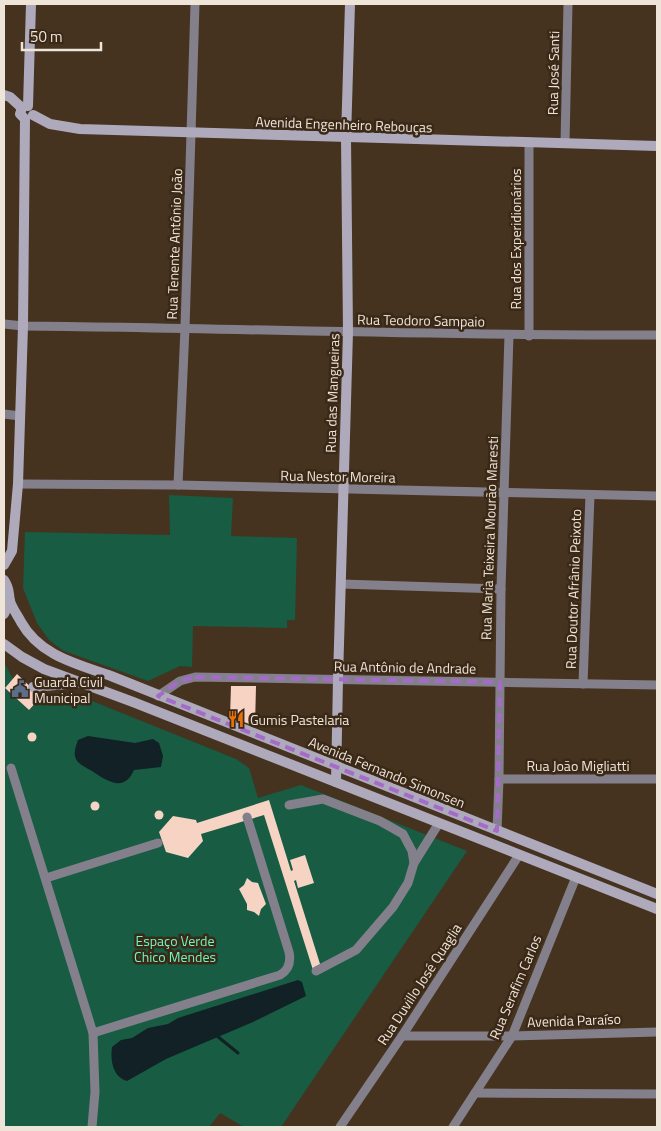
<svg xmlns="http://www.w3.org/2000/svg" width="661" height="1131" viewBox="0 0 661 1131" font-family="'Titillium Web',sans-serif">
  <rect width="100%" height="100%" fill="#453320"/>
  <g fill="#175c43">
    <polygon points="169,495 233,498 231,536 297,538 295,620 287,620 287,628 193,626 192,667 180,666 148,681 64,651 49,640 37,623 23,588 25,532 170,535"/>
    <path d="M4 662 13 679 5 688 29 710C47 691 51 693 77 695L236 759 249 768 258 798 301 785 467 851 281 1127H244L220 1113 209 1127H4Z"/>
  </g>
  <g fill="#112125">
    <path d="M88 736 135 743 153 739 159 743 163 756 161 767 134 770C124 793 107 781 92 771 87 768 79 765 76 759 73 753 76 746 78 740Z"/>
    <path d="M298 980 302 982 306 996 253 1022 166 1059 127 1081C113 1077 110 1061 112 1047L121 1040 132 1038 148 1028 168 1024 178 1018Z"/>
  </g>
  <g fill="none" stroke-linecap="round" stroke-linejoin="round">
    <polyline stroke="#112125" stroke-width="3" points="217,1036 238,1053"/>
  </g>
  <g fill="#f7d3c4">
    <polygon points="17,674 41,697 29,710 5,688"/>
    <polygon points="231,686 256,686 255,726 230,717"/>
    <circle cx="32" cy="737" r="4.5"/>
    <polygon points="269,800 291,871 293,870 290,860 305,855 314,883 298,888 296,880 294,881 321,967 313,970 264,815 201,834 203,841 188,858 166,852 159,832 173,816 196,820 197,823"/>
    <circle cx="95" cy="806" r="4.5"/>
    <circle cx="159" cy="815" r="4.5"/>
    <polygon points="247,878 252,882 258,883 266,904 261,909 259,916 254,912 247,910 247,904 239,889 244,885"/>
  </g>
  <g fill="none" stroke-linecap="round" stroke-linejoin="round">
    <g stroke="#83808c" stroke-width="9">
      <polyline points="565,143 568,4"/>
      <path d="M4 324 23 326C234 328 446 336 657 335"/>
      <polyline points="529,336 529,142"/>
      <polyline points="4,414 20,416"/>
      <polyline points="18,484 178,485 657,496"/>
      <polyline points="178,485 185,328 195,4"/>
      <polyline points="341,584 501,589"/>
      <polyline points="583,684 590,495"/>
      <polyline points="158,696 180,681 195,677 657,685"/>
      <path d="M11 768 93 1033 280 975C289 970 291 962 289 952L247 817"/>
      <polyline points="499,779 657,779"/>
      <polyline points="289,805 323,799 380,821 403,834 412,851 414,863 408,883 393,907 356,950 316,971"/>
      <polyline points="497,831 499,779 501,589 509,335"/>
      <polyline points="414,863 439,823"/>
      <polyline points="46,878 158,843"/>
      <polyline points="402,1036 512,1036 657,1032"/>
      <polyline points="475,1093 657,1094"/>
      <polyline points="92,1127 95,1092 93,1033"/>
      <polyline points="340,1127 402,1036 519,855"/>
      <polyline points="453,1127 512,1036 576,877"/>
    </g>
    <g stroke="#aeaabc" stroke-width="10">
      <polyline points="4,95 10,97 22,108"/>
      <polyline points="28,106 31,4"/>
      <polyline points="33,115 50,124 80,129 657,146"/>
      <polyline points="4,565 12,551 18,484 23,326 25,119 20,114 22,108"/>
      <path d="M4 580C10 589 8 591 10 601 12 608 18 616 21 622 40 656 77 664 111 676L657 894"/>
      <polyline points="4,614 10,601"/>
      <polyline points="4,644 22,657 44,669 133,702 657,909"/>
      <polyline points="33,687 79,683"/>
      <polyline points="336,782 338,679 348,332 346,138 350,4"/>
    </g>
  </g>
  <path fill="none" stroke="#a46cc8" stroke-width="4" stroke-dasharray="10 6" stroke-linejoin="round" d="M195 677 500 682 497 831 158 696 180 681Z"/>
  <defs>
    <g id="civic-bare" transform="scale(1.35)"><path d="M-.6-6.5H3V-4.5H.6V-3L4-1V1h2V6H-6V1h2V-1L-.6-3ZM-1.2 2.5V6h2.4V2.5Z" fill="#5c6f8a" stroke="#3a2917" stroke-width="2.5" paint-order="stroke"/></g>
    <g id="restaurant-bare" transform="scale(1.35)"><path d="M-5-6h1v4h1v-4h1v4h1v-4h1v5L-1.5 .5V6h-2V.5L-5-1ZM5-6V6H3V1.5H1.5Q1.5-4 5-6Z" fill="#e8710a" stroke="#3a2917" stroke-width="2.5" paint-order="stroke"/></g>
  </defs>
  <g fill-rule="evenodd">
    <use href="#civic-bare" x="20" y="689"/>
    <use href="#restaurant-bare" x="236" y="719"/>
  </g>
  <g text-anchor="middle" dominant-baseline="central" stroke-width="5" stroke-linejoin="round" paint-order="stroke">
    <g font-size="14" fill="#efe4d8" stroke="#3a2917">
      <text transform="translate(553 73) rotate(-89)">Rua José Santi</text>
      <text transform="translate(344 124) rotate(2)">Avenida Engenheiro Rebouças</text>
      <text transform="translate(515 239) rotate(-90)">Rua dos Experidionários</text>
      <text transform="translate(174 244) rotate(-88)">Rua Tenente Antônio João</text>
      <text transform="translate(421 320) rotate(1)">Rua Teodoro Sampaio</text>
      <text transform="translate(332 393) rotate(-88)">Rua das Mangueiras</text>
      <text transform="translate(338 476) rotate(1)">Rua Nestor Moreira</text>
      <text transform="translate(489 538) rotate(-88)">Rua Maria Teixeira Mourão Maresti</text>
      <text transform="translate(573 589) rotate(-88)">Rua Doutor Afrânio Peixoto</text>
      <text transform="translate(405 667) rotate(1)">Rua Antônio de Andrade</text>
      <text x="578" y="765">Rua João Migliatti</text>
      <text transform="translate(387 772) rotate(22)">Avenida Fernando Simonsen</text>
      <text transform="translate(419 984) rotate(-57)">Rua Duvillo José Quaglia</text>
      <text transform="translate(515 987) rotate(-67)">Rua Serafim Carlos</text>
      <text transform="translate(574 1020) rotate(-2)">Avenida Paraíso</text>
    </g>
    <g font-size="14" fill="#efe4d8" stroke="#3a2917" text-anchor="start">
      <text x="34" y="681">Guarda Civil<tspan x="34" dy="16">Municipal</tspan></text>
      <text x="250" y="719">Gumis Pastelaria</text>
    </g>
    <g font-size="14" fill="#6ff7bf" stroke="#3a2917">
      <text x="175" y="940">Espaço Verde<tspan x="175" dy="16">Chico Mendes</tspan></text>
    </g>
  </g>
  <rect width="661" height="1131" fill="none" stroke="#efe4d8" stroke-width="10"/>
  <path d="M22 42v8h79v-8" fill="none" stroke="#efe4d8" stroke-width="2.5"/>
  <text x="30" y="42" font-size="15" fill="#efe4d8" stroke="#3a2917" stroke-width="4" paint-order="stroke">50 m</text>
</svg>
